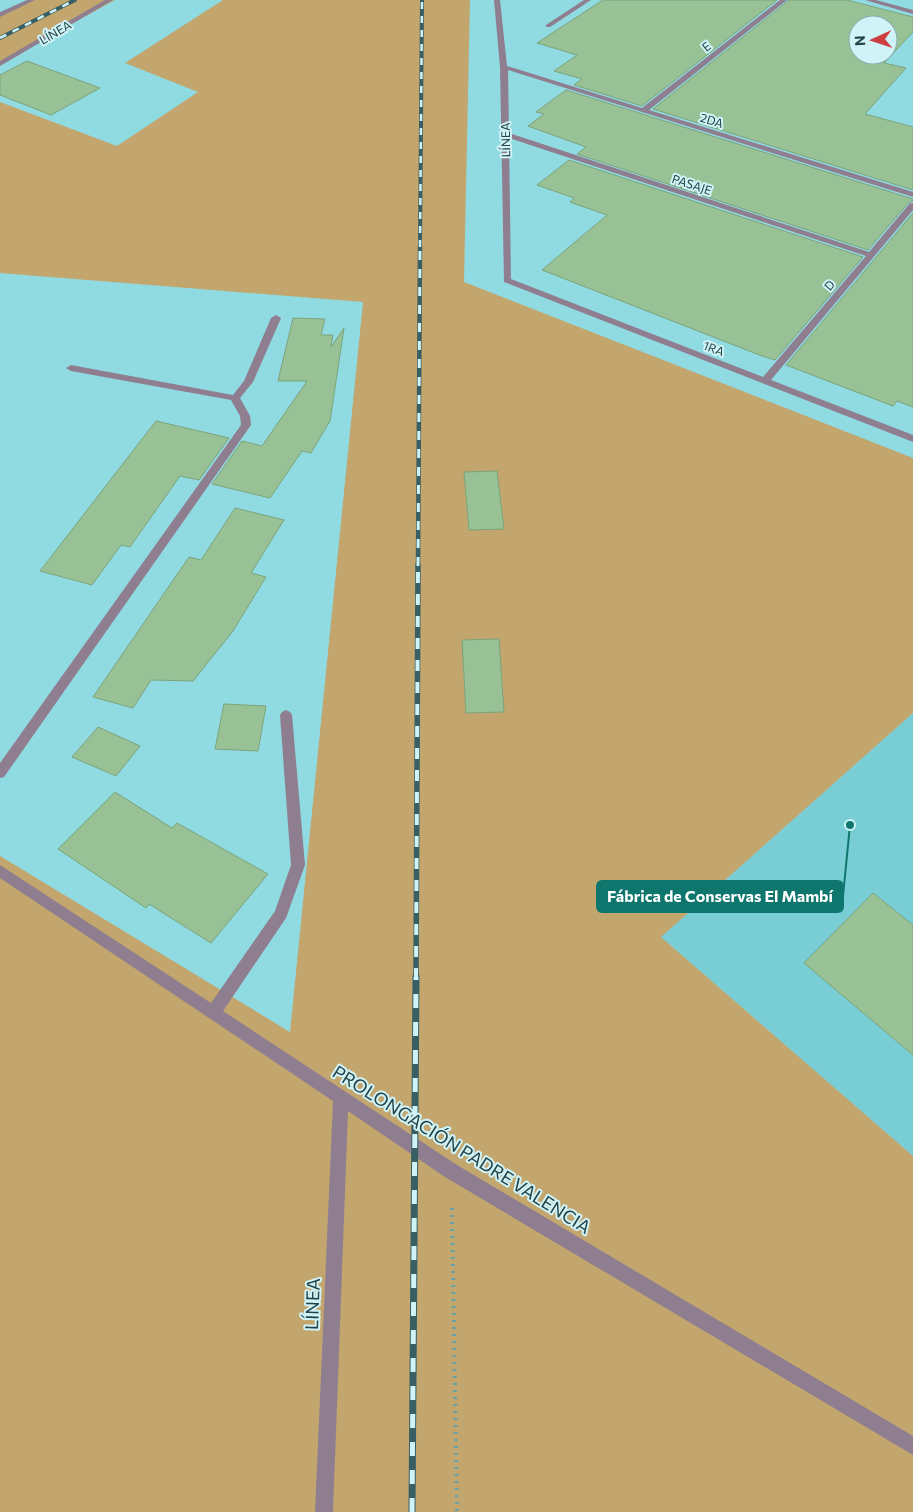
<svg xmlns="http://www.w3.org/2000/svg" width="913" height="1512" viewBox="0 0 913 1512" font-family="Commissioner,sans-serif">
  <rect width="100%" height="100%" fill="#90dae1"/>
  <polygon fill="#79cdd5" points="913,713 913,1156 661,937"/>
  <g fill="#c2a66e">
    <polygon points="32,0 115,0 0,63 0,16"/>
    <polygon points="223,0 470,0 464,282 913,458 913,713 661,937 913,1156 913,1512 0,1512 0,856 290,1032 363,302 0,273 0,102 117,146 198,92 125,63"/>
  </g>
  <g fill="#98c196" stroke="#7ca47b" fill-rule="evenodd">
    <polygon points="603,0 777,0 642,106 574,85 582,79 554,71 577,55 537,43"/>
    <path d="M789 0H847L913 17V32L884 63 906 68 865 114 913 127V190L653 109ZM858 25H888V55H858Z"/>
    <polygon points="27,61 100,88 51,115 0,95 0,75"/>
    <polygon points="566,90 913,199 913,201 909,202 868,250 577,154 586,147 528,126 544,114 536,112"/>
    <polygon points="569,160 863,257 775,360 762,356 542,270 607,215 570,202 574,198 537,185"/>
    <polygon points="913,213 913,407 897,401 893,406 786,365"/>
    <polygon points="293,318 325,319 321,335 333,335 331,347 344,328 330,421 311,453 302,451 270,498 212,484 242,441 262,446 307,381 278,381"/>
    <polygon points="156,421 229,438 199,480 180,476 130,547 121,545 92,585 40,571"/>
    <polygon points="497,471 504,529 469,530 464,472"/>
    <polygon points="235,508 284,520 251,573 266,577 233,631 193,681 151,680 133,708 93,697 189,557 201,560"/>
    <polygon points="499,639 504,712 466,713 462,640"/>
    <polygon points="224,704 266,706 258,751 215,749"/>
    <polygon points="98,727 140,746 116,776 72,757"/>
    <polygon points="115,792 172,828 177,823 268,874 211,943 149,904 146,908 58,849"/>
    <polygon points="873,893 913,925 913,1055 804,963"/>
  </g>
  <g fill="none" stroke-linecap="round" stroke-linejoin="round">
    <polyline stroke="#68a2a8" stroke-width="4" stroke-dasharray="2 5" stroke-linecap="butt" points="452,1208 457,1512"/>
    <g fill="#8f7e90" fill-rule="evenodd">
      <polygon points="27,0 35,0 0,17 0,12"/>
      <polygon points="105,0 113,0 0,66 0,61"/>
      <path d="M494 0H500L507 66 642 108 780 0H787L649 110 913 192V197L508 70 509 133 869 252 910 203H913V210L771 380 913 435V442L504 282 500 67ZM509 138 866 256 763 377 511 279Z"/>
      <polygon points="584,0 591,0 550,27 546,27 546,25"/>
      <polygon points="865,0 876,0 913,10 913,14"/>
      <polygon points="276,315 281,318 253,382 240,398 250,416 251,425 4,777 0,778 0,763 241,425 240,416 231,400 71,371 66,368 71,365 233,395 244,381 271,318"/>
      <polygon points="286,710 290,712 292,715 305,865 286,918 223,1011 457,1165 913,1436 913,1455 445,1177 348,1111 333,1512 315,1512 333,1101 0,878 0,865 211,1003 275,911 291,865 280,715 282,712"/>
    </g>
    <g stroke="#385f63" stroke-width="4">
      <g id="rail-far3">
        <polyline points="0,38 75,0"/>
        <polyline points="420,247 422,0"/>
      </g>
    </g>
    <g stroke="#385f63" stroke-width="4.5">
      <polyline id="rail-far2" points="418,566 420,246"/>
    </g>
    <g stroke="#385f63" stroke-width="5.5">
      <polyline id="rail-far1" points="416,979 418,565"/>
    </g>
    <g stroke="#385f63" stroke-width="7">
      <polyline id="rail" points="412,1512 416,977"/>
    </g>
    <use href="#rail-far3" stroke="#d0f3f7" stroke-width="2.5" stroke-dasharray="7" stroke-linecap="butt"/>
    <use href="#rail-far2" stroke="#d0f3f7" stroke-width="3" stroke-dasharray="9" stroke-linecap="butt"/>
    <use href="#rail-far1" stroke="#d0f3f7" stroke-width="4" stroke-dasharray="11" stroke-linecap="butt"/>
    <use href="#rail" stroke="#d0f3f7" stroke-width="5" stroke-dasharray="14" stroke-linecap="butt"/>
  </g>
  <g text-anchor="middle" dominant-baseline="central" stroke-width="4" stroke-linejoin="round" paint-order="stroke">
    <g font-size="12" fill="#244346" stroke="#d0f3f7">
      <text transform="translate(55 32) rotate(-30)">LÍNEA</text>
      <text transform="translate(706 46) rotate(-38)">E</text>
      <text transform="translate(712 120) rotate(17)">2DA</text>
      <text transform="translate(505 140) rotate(-91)">LÍNEA</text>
      <text transform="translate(692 184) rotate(18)">PASAJE</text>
      <text transform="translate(829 285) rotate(-50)">D</text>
      <text transform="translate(714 348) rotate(21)">1RA</text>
    </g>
    <g font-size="18" fill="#244346" stroke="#d0f3f7">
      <text transform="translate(462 1149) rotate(32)">PROLONGACIÓN PADRE VALENCIA</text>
      <text transform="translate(312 1304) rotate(-88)">LÍNEA</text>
    </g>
  </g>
  <path fill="none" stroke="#0f766e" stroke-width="2" d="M850 825L843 896"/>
  <circle fill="#0f766e" stroke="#d0f3f7" stroke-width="2" cx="850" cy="825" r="5"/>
  <rect fill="#0f766e" stroke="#0f766e" stroke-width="2" x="597" y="881" width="246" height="31" rx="5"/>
  <g font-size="16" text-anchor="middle" font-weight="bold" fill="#fff">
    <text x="720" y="902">Fábrica de Conservas El Mambí</text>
  </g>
  <g transform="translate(873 40) rotate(267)"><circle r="24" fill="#d0f3f7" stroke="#8badb0"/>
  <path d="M0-4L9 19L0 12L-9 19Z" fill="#ce3f42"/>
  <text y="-8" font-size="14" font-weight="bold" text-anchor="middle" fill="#244346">N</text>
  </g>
</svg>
